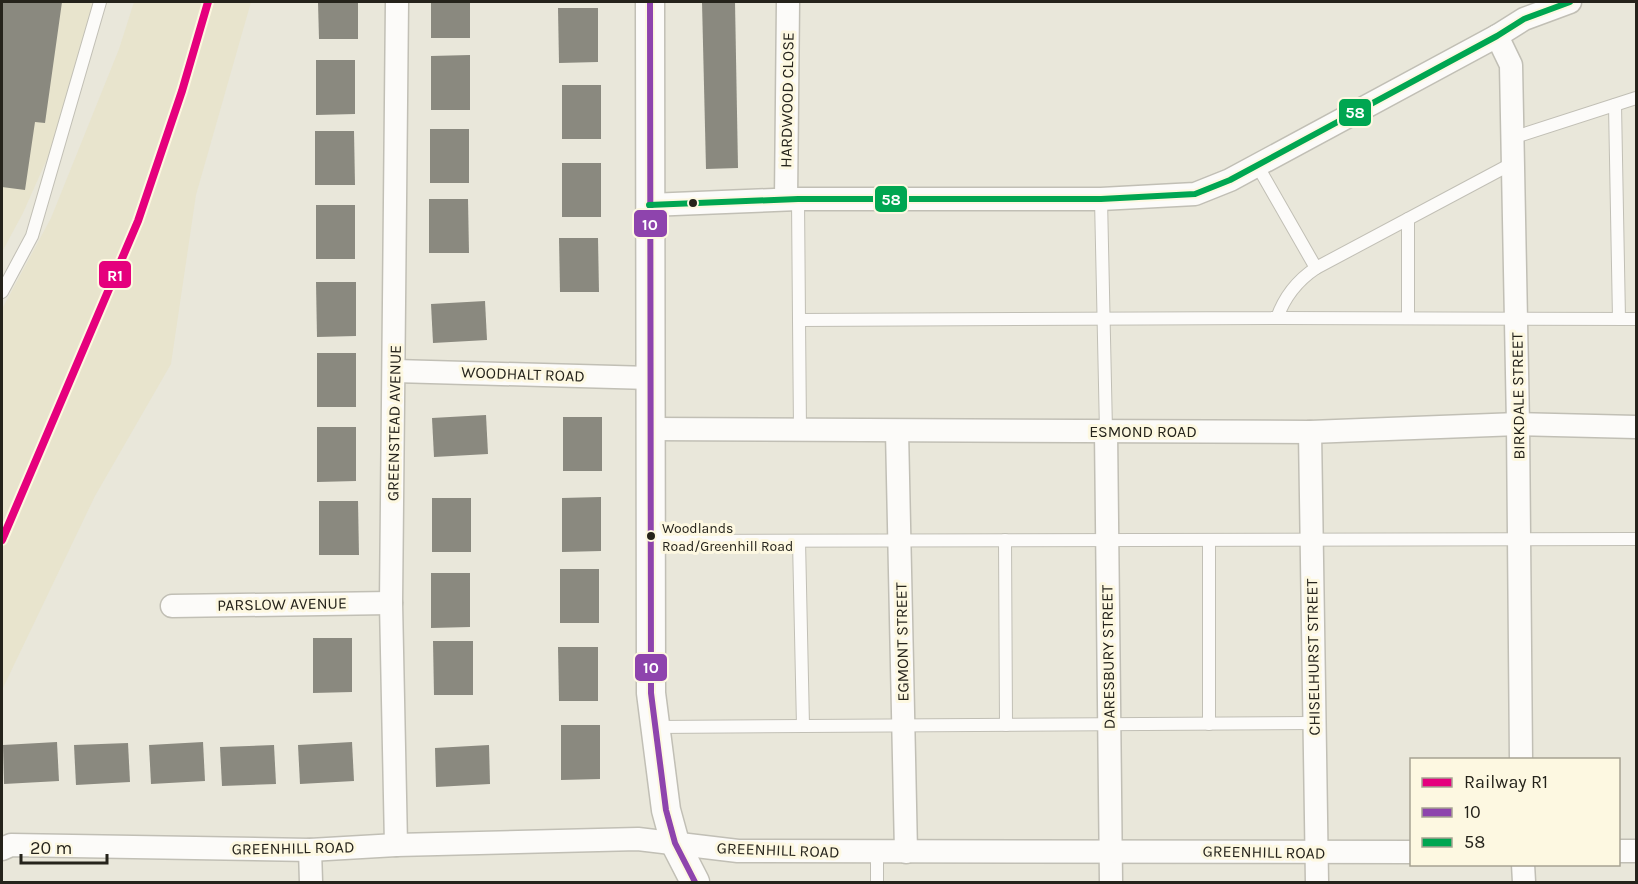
<svg xmlns="http://www.w3.org/2000/svg" width="1638" height="884" viewBox="0 0 1638 884" font-family="Karla,sans-serif">
  <rect width="100%" height="100%" fill="#e9e7da"/>
  <g fill="#e8e4cd">
    <polygon points="2,2 107,2 51,150 23,213 2,252"/>
    <polygon points="134,2 251,2 196,195 171,364 95,496 2,690 2,309 51,218 119,49"/>
  </g>
  <g fill="#8a897f">
    <polygon points="2,2 62,2 45,123 35,122 25,190 2,187"/>
    <polygon points="318,2 358,2 358,39 319,39"/>
    <rect x="431" y="2" width="39" height="36"/>
    <polygon points="702,2 735,2 738,168 706,169"/>
    <polygon points="558,8 598,8 598,62 559,63"/>
    <polygon points="470,55 470,110 431,110 431,56"/>
    <polygon points="316,60 355,60 355,114 316,115"/>
    <rect x="562" y="85" width="39" height="54"/>
    <rect x="430" y="129" width="39" height="54"/>
    <polygon points="315,131 354,131 355,185 315,185"/>
    <rect x="562" y="163" width="39" height="54"/>
    <polygon points="429,199 468,199 469,253 429,253"/>
    <rect x="316" y="205" width="39" height="54"/>
    <polygon points="559,238 598,238 599,292 560,292"/>
    <polygon points="316,282 356,282 356,336 317,337"/>
    <polygon points="485,301 487,340 433,343 431,304"/>
    <rect x="317" y="353" width="39" height="54"/>
    <polygon points="486,415 488,454 434,457 432,418"/>
    <rect x="563" y="417" width="39" height="54"/>
    <polygon points="317,427 356,427 356,481 317,482"/>
    <polygon points="601,497 601,551 562,552 562,498"/>
    <rect x="432" y="498" width="39" height="54"/>
    <polygon points="319,501 358,501 359,555 319,555"/>
    <rect x="560" y="569" width="39" height="54"/>
    <polygon points="431,573 470,573 470,627 431,628"/>
    <polygon points="313,638 352,638 352,692 313,693"/>
    <polygon points="433,641 473,641 473,695 434,695"/>
    <polygon points="558,647 598,647 598,701 559,701"/>
    <polygon points="561,725 600,725 600,779 561,780"/>
    <polygon points="57,742 59,781 4,784 3,745"/>
    <polygon points="203,742 205,781 151,784 149,745"/>
    <polygon points="352,742 354,781 300,784 298,745"/>
    <polygon points="128,743 130,782 76,785 74,745"/>
    <polygon points="274,745 276,784 222,786 220,747"/>
    <polygon points="489,745 490,784 436,787 435,748"/>
  </g>
  <g fill="none" stroke-linecap="round" stroke-linejoin="round">
    <g stroke="#c1bfb5" stroke-width="14">
      <g id="service">
        <polyline points="1615,105 1619,319"/>
        <polyline points="1512,138 1636,98"/>
        <polyline points="1257,165 1316,268 1513,163"/>
        <path d="M798 199 799 320 1277 318C1284 298 1298 280 1316 268"/>
        <polyline points="1101,199 1106,431"/>
        <polyline points="1408,219 1408,318"/>
        <polyline points="2,292 32,236 100,2"/>
        <polyline points="1277,318 1636,319"/>
        <polyline points="799,320 800,430"/>
        <polyline points="1005,540 1006,725"/>
        <polyline points="1209,540 1209,724"/>
        <polyline points="651,541 1636,539"/>
        <polyline points="799,541 803,726"/>
        <polyline points="656,727 1314,723"/>
        <polyline points="877,882 877,852"/>
      </g>
    </g>
    <g stroke="#c1bfb5" stroke-width="25">
      <g id="minor">
        <polyline points="1497,36 1511,65 1518,424 1521,760"/>
        <polyline points="786,199 788,2"/>
        <polyline points="649,205 798,199 1101,199 1195,194 1230,180 1497,36 1524,19 1570,2"/>
        <polyline points="395,371 650,378"/>
        <polyline points="650,429 1310,432 1518,424 1636,427"/>
        <polyline points="897,431 906,852"/>
        <polyline points="1106,431 1111,882"/>
        <polyline points="1310,432 1317,882"/>
        <polyline points="172,606 391,603"/>
        <polyline points="396,845 391,603 397,2"/>
        <polyline points="2,849 11,845 310,850 396,845 638,839 738,851 1412,852"/>
        <polyline points="310,850 311,882"/>
        <polyline points="1618,851 1636,851"/>
        <polyline points="1523,864 1524,882"/>
      </g>
    </g>
    <g stroke="#c1bfb5" stroke-width="31">
      <polyline id="tertiary" points="650,2 651,693 666,810 675,843 695,882"/>
    </g>
    <use href="#service" stroke="#fcfbf9" stroke-width="12"/>
    <use href="#minor" stroke="#fcfbf9" stroke-width="22"/>
    <use href="#tertiary" stroke="#fcfbf9" stroke-width="28"/>
    <g stroke="#fdf8e1" stroke-width="10">
      <polyline id="bus-1" points="650,2 651,693 666,810 675,843 695,882"/>
    </g>
    <g stroke="#fdf8e1" stroke-width="10">
      <polyline id="bus-2" points="649,205 798,199 1101,199 1195,194 1230,180 1497,36 1524,19 1570,2"/>
    </g>
    <use href="#bus-1" stroke="#8e44ad" stroke-width="6"/>
    <use href="#bus-2" stroke="#00a651" stroke-width="6"/>
    <g stroke="#fdf8e1" stroke-width="12">
      <polyline id="rail-1" points="2,540 138,221 182,91 208,2"/>
    </g>
    <use href="#rail-1" stroke="#e5007d" stroke-width="8"/>
  </g>
  <g fill="#25231b" stroke="#fdf8e1" stroke-width="2">
    <circle cx="693" cy="203" r="5"/>
    <circle cx="651" cy="536" r="5"/>
  </g>
  <g text-anchor="middle" dominant-baseline="central" stroke-width="6" stroke-linejoin="round" paint-order="stroke">
    <g font-size="14" fill="#25231b" stroke="#fdf8e1" text-anchor="start">
      <text x="662" y="528">Woodlands<tspan x="662" dy="18">Road/Greenhill Road</tspan></text>
    </g>
    <g font-size="16" fill="#25231b" stroke="#fdf8e1">
      <text transform="translate(787 100) rotate(-89)">HARDWOOD CLOSE</text>
      <text transform="translate(523 374) rotate(2)">WOODHALT ROAD</text>
      <text transform="translate(1518 396) rotate(-91)">BIRKDALE STREET</text>
      <text transform="translate(394 423) rotate(-89)">GREENSTEAD AVENUE</text>
      <text x="1143" y="431">ESMOND ROAD</text>
      <text transform="translate(282 604) rotate(-1)">PARSLOW AVENUE</text>
      <text transform="translate(902 642) rotate(-91)">EGMONT STREET</text>
      <text transform="translate(1108 657) rotate(-91)">DARESBURY STREET</text>
      <text transform="translate(1313 657) rotate(-91)">CHISELHURST STREET</text>
      <text transform="translate(293 848) rotate(-1)">GREENHILL ROAD</text>
      <text transform="translate(778 850) rotate(2)">GREENHILL ROAD</text>
      <text transform="translate(1264 852) rotate(1)">GREENHILL ROAD</text>
    </g>
  </g>
  <g stroke="#fdf8e1" stroke-width="2">
    <rect x="1338" y="98" width="34" height="29" rx="6" fill="#00a651"/>
    <rect x="874" y="185" width="34" height="28" rx="6" fill="#00a651"/>
    <rect x="633" y="209" width="35" height="29" rx="6" fill="#8e44ad"/>
    <rect x="98" y="260" width="34" height="29" rx="6" fill="#e5007d"/>
    <rect x="634" y="653" width="34" height="29" rx="6" fill="#8e44ad"/>
  </g>
  <g font-size="16" text-anchor="middle" font-weight="bold" fill="#fff">
    <text x="1355" y="118">58</text>
    <text x="891" y="205">58</text>
    <text x="650" y="230">10</text>
    <text x="115" y="281">R1</text>
    <text x="651" y="673">10</text>
  </g>
  <rect width="1638" height="884" fill="none" stroke="#25231b" stroke-width="6"/>
  <rect x="1410" y="758" width="210" height="108" fill="#fdf8e1" stroke="#a7a392" stroke-width="1.5"/>
  <rect x="1422" y="778" width="30" height="9" fill="#e5007d" stroke="#a7a392" stroke-width="1.5"/>
  <text x="1464" y="788" font-size="18" fill="#25231b">Railway R1</text>
  <rect x="1422" y="808" width="30" height="9" fill="#8e44ad" stroke="#a7a392" stroke-width="1.5"/>
  <text x="1464" y="818" font-size="18" fill="#25231b">10</text>
  <rect x="1422" y="838" width="30" height="9" fill="#00a651" stroke="#a7a392" stroke-width="1.5"/>
  <text x="1464" y="848" font-size="18" fill="#25231b">58</text>
  <path d="M21 854v9h86v-9" fill="none" stroke="#25231b" stroke-width="3"/>
  <text x="30" y="854" font-size="18" fill="#25231b" stroke="#fdf8e1" stroke-width="4.5" paint-order="stroke">20 m</text>
</svg>
